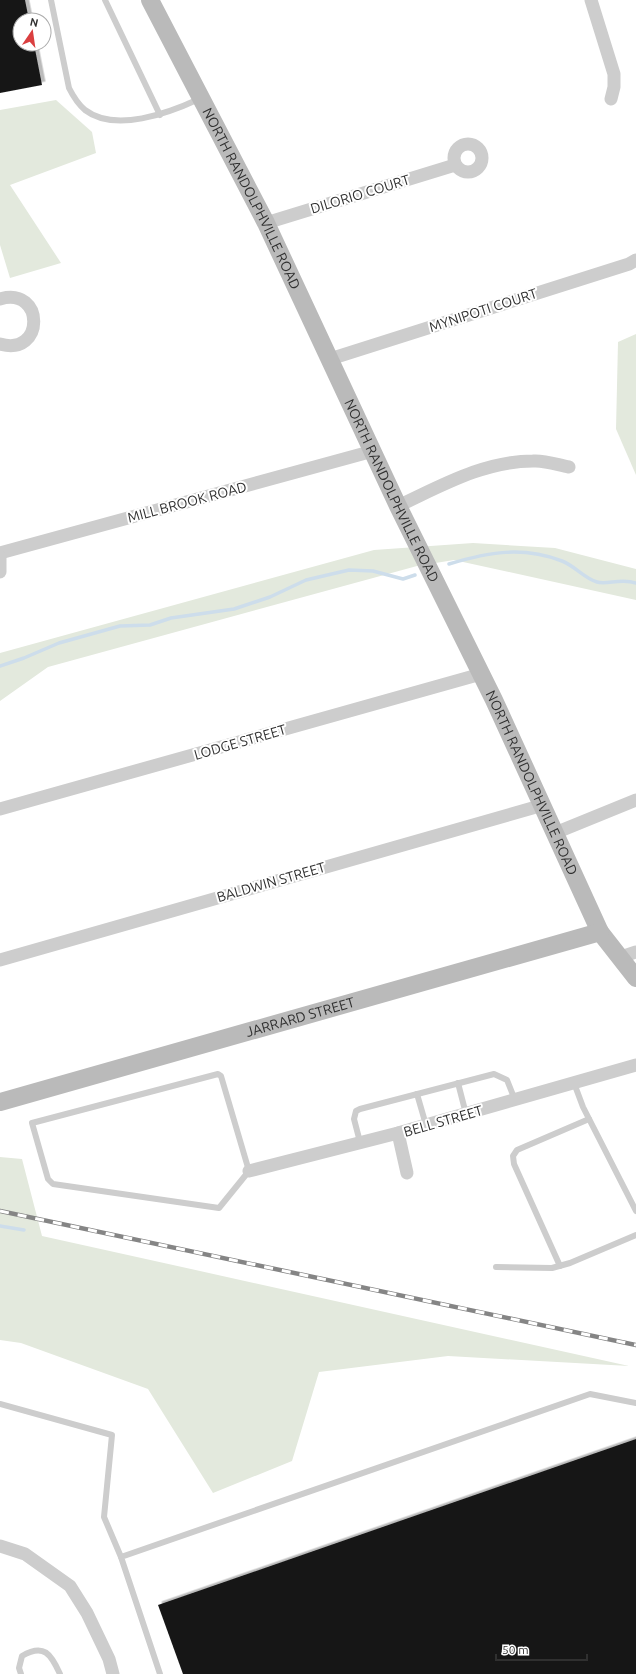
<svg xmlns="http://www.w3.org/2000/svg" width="636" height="1674" viewBox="0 0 636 1674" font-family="Ubuntu,sans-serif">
  <defs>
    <filter id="shadow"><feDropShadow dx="3.5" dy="-3.5" stdDeviation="0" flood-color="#0004"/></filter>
  </defs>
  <rect width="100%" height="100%" fill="#fff"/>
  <g fill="#e3e9dd">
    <polygon points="56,100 92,132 96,153 10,185 61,263 10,278 0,245 0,110"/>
    <polygon points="636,334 636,475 616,429 618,342"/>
    <polygon points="473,543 555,548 636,569 636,600 454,560 417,566 48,667 0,701 0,653 374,550"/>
    <polygon points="0,1157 22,1159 42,1236 629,1366 448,1356 319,1372 292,1461 213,1493 148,1389 21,1343 0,1340"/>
  </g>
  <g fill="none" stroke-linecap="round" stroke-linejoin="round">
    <g stroke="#cdddeb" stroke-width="3.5">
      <path d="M449 564C489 552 522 546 562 561 575 566 584 578 597 582 607 585 621 578 636 583"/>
      <polyline points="0,666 24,658 59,643 120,626 150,625 171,618 234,609 270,597 306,580 349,570 373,571 403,579 415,575"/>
      <polyline points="0,1226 24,1230"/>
    </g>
  </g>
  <g fill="#171717" filter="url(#shadow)">
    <polygon points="0,0 25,0 29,20 20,20 20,44 34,44 42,85 0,93"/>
    <polygon points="636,1439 636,1674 183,1674 158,1605"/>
  </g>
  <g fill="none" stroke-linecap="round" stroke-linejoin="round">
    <g stroke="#cdcdcd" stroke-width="6">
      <path d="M51 0 69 88C73 96 78 104 85 110 115 133 169 113 199 99"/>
      <polyline points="105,0 160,115"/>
      <polygon points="218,1074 221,1076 249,1171 219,1208 53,1184 48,1179 32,1123"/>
      <polyline points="458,1083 466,1114"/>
      <polyline points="574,1083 583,1107 636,1211"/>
      <polyline points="417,1094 426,1125"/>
      <polyline points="360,1142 354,1119 356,1111 360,1109 494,1074 507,1080 515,1100"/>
      <polyline points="560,1266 514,1164 513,1156 517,1150 589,1119"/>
      <polyline points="496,1267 552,1268 570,1263 636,1235"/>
      <polyline points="0,1404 112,1435 104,1517 121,1557"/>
      <path d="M21 1674 19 1668 22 1656C44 1643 51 1654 60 1674"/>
      <polyline points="160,1674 121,1557 590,1394 636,1403"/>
    </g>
    <g stroke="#cdcdcd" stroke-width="13">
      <polyline points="591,0 614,74 614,87 611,99"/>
      <circle cx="468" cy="158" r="14"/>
      <polyline points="266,223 455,165"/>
      <path d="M0 299C45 286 45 357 0 344"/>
      <polyline points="330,359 629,264 636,260"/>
      <path d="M398 506C441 486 484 461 533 461 545 460 558 465 569 467"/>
      <polyline points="0,553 373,451"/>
      <polyline points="0,557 0,572"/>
      <polyline points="0,809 481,674"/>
      <polyline points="555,833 636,800"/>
      <polyline points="621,957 636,952"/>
      <polyline points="0,960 543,805"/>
      <polyline points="398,1133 407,1173"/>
      <polyline points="249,1171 398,1133 636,1065"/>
      <polyline points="0,1546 25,1554 70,1586 87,1613 109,1659 113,1674"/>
    </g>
    <g stroke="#bababa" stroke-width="18">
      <path id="s1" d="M150 0 266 223 398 506 494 700 600 932 636 978"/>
      <path id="s2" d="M0 1102 600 932"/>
    </g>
    <g stroke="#858585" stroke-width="4.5">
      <polyline id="rail" points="0,1211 636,1345"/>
    </g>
    <use href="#rail" stroke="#fff" stroke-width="3" stroke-dasharray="9" stroke-linecap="butt"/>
  </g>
  <g text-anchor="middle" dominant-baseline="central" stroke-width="4" stroke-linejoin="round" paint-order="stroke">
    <g font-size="14" fill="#303030" stroke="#fff">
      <text transform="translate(360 194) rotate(-17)">DILORIO COURT</text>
      <text stroke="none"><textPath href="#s1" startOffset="223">NORTH RANDOLPHVILLE ROAD</textPath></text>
      <text transform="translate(483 310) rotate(-18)">MYNIPOTI COURT</text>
      <text stroke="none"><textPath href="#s1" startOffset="547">NORTH RANDOLPHVILLE ROAD</textPath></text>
      <text transform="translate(187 502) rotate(-15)">MILL BROOK ROAD</text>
      <text transform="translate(240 742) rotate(-16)">LODGE STREET</text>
      <text stroke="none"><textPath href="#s1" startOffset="871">NORTH RANDOLPHVILLE ROAD</textPath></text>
      <text transform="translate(271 882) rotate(-16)">BALDWIN STREET</text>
      <text stroke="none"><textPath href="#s2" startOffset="312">JARRARD STREET</textPath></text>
      <text transform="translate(443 1121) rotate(-16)">BELL STREET</text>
    </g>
  </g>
  <g transform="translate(32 32) rotate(13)"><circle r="19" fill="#ffffff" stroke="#acacac"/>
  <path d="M0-3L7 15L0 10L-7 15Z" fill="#da3f40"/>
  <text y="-6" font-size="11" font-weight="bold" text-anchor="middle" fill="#303030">N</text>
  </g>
  <path d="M496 1654v6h91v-6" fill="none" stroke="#303030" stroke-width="2"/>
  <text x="502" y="1654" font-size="12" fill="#303030" stroke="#ffffff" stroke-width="3" paint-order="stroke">50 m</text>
</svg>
